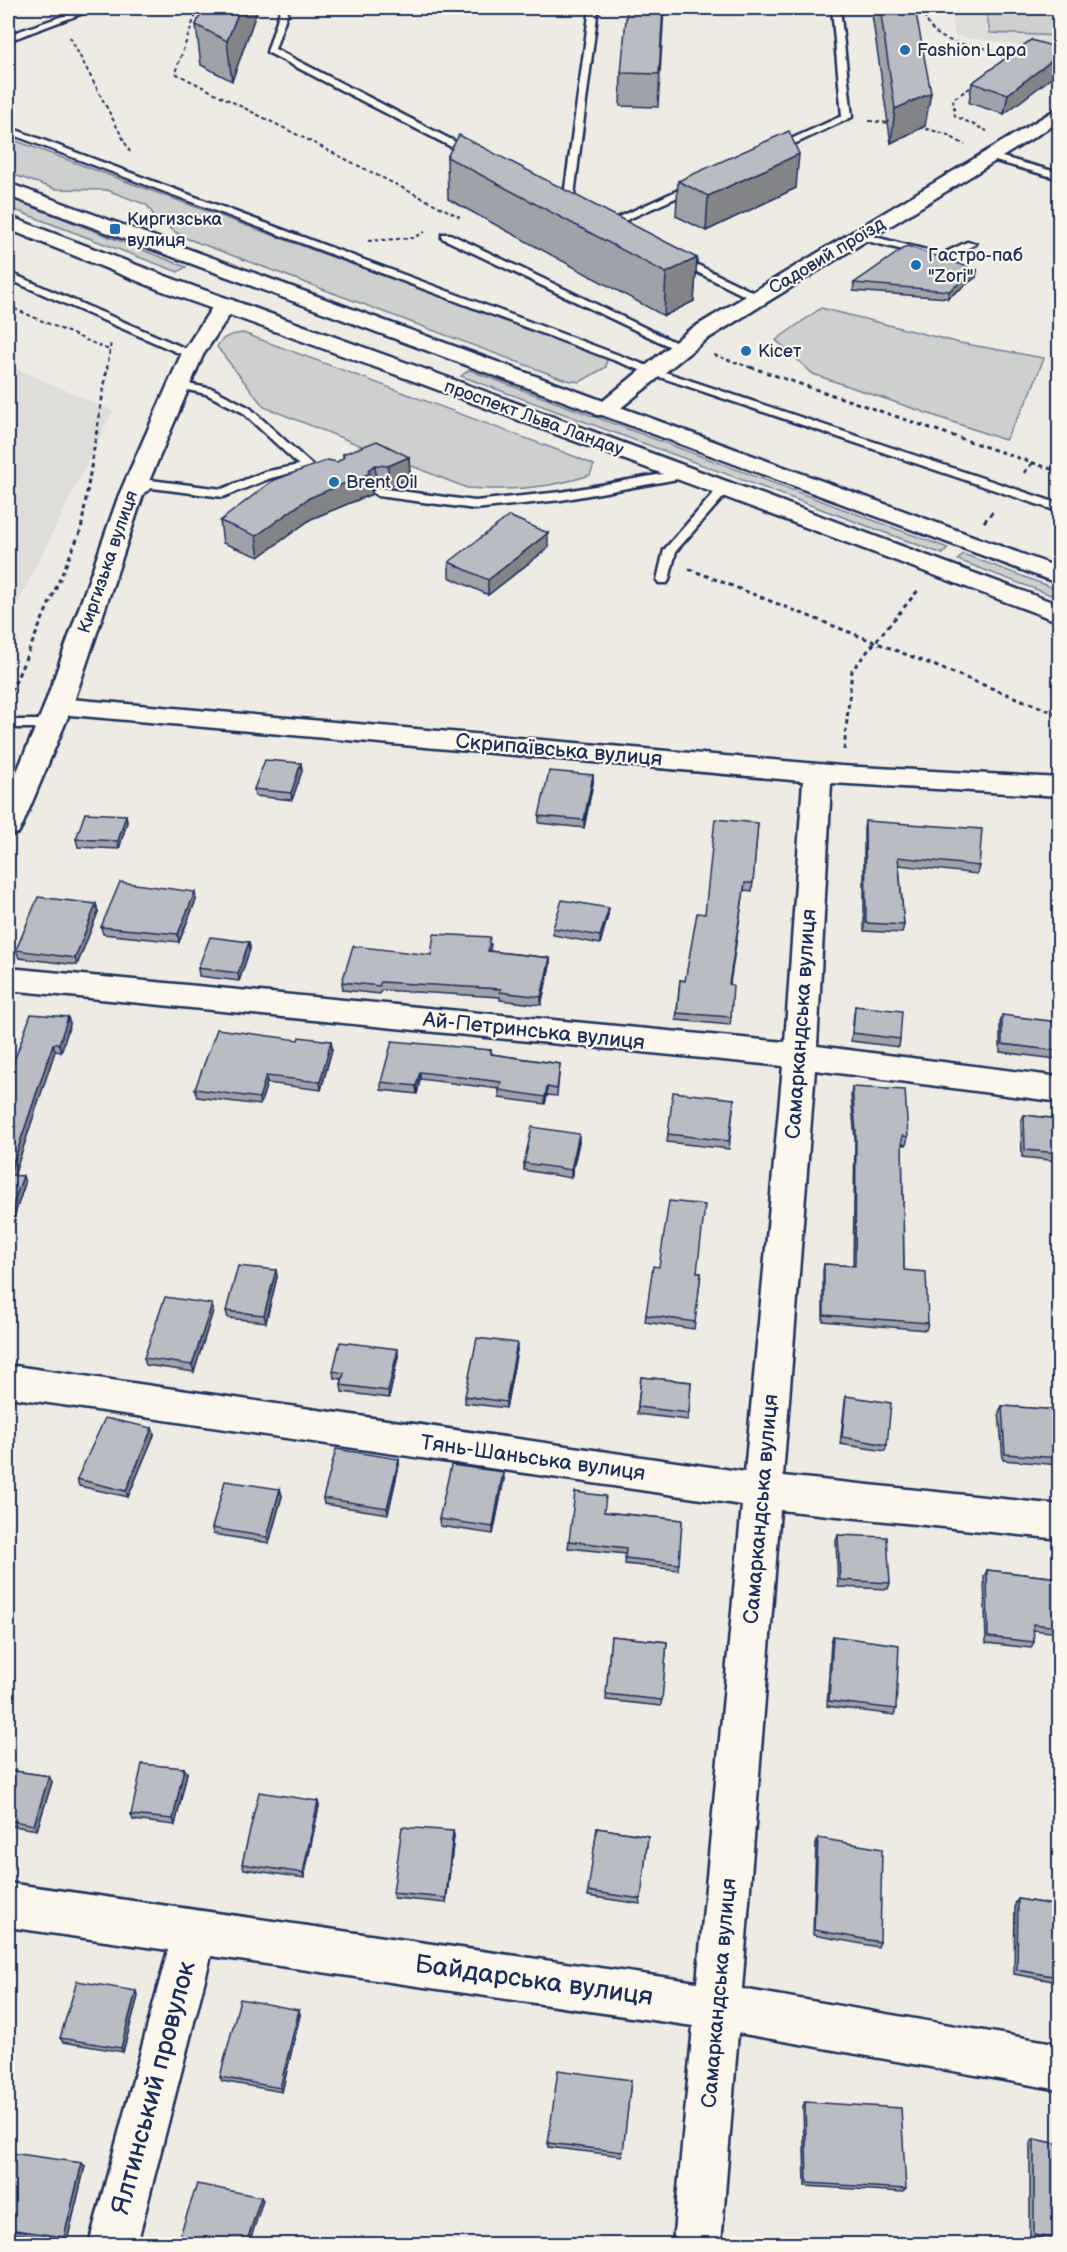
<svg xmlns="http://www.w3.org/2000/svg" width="1067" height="2252" viewBox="0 0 1067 2252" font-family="'Balsamiq Sans',sans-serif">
  <rect width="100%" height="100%" fill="#eeebe4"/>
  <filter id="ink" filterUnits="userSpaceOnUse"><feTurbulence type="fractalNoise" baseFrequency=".0167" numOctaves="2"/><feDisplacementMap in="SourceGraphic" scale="12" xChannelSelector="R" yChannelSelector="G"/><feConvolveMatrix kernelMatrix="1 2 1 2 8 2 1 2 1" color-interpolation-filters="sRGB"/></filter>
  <g filter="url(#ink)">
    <g fill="#deddda">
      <polygon points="951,8 1059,8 1059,51 955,36"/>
      <polygon points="8,365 113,411 8,623"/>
    </g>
    <g fill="#cecfcf" stroke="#747f96" stroke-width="1.5">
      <polygon points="986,8 1059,8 1059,36 990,33"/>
      <polygon points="8,138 607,358 606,367 580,382 566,380 183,237 157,220 147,205 107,190 55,189 8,173"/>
      <polygon points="8,197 186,267 178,272 15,210 8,207"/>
      <polygon points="821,308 960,343 1044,358 1029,397 1005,440 813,374 776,340"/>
      <path d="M243 333 576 457 594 465 590 475C551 488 509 491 467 488L264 407 217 347C223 335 231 335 243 333Z"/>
      <polygon points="469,370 948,548 943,554 461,376"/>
      <polygon points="963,554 1059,590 1059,598 958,560"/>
    </g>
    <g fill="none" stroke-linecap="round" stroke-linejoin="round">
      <g stroke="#1b2f5e" stroke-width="5">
        <g id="lane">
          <polygon points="86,8 97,8 8,41 8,35"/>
          <polygon points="281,8 289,8 275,49 477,153 477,157 471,157 267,52"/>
          <polygon points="590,8 598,8 573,203 568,206 563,203"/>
          <polygon points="832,8 840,8 852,117 777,152 771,152 771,148 842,116"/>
          <polygon points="8,127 656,369 1060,504 1060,512 648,373 8,133"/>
          <polygon points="991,154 1060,173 1060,179 988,159 988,155"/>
          <polygon points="696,182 701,185 700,187 613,226 604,224"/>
          <polygon points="859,233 942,254 967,242 976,244 943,260 855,238 855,234"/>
          <polygon points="442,234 450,234 687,348 677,350 442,238"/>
          <polygon points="677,255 761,296 762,298 753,300 673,260 673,256"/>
          <polygon points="8,272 196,353 198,355 188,357 8,279"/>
          <polygon points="178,382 213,389 250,408 314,467 271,478 223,497 152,488 135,498 127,498 127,492 150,480 222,489 264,472 299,465 242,412 206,394 174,387 172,385"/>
          <polygon points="685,470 689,471 689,477 561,500 475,509 378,496 372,492 378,488 475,501 561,492"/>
          <polygon points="724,485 730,489 728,492 676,551 669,580 667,583 659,583 657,580 664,550 720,486"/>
          <polygon points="8,720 50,720 57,724 50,728 8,728"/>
        </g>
      </g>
      <g stroke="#1b2f5e" stroke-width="5">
        <polygon id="street" points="58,698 841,766 1060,778 1060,796 831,783 817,1046 1060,1077 1060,1102 815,1070 783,1476 1060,1505 1060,1539 780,1510 742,1989 1060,2044 1060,2090 738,2033 721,2244 673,2244 693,2026 211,1956 137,2244 89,2244 168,1950 8,1927 8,1883 697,1982 742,1505 8,1397 8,1365 745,1472 783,1066 8,990 8,968 785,1042 803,781 48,713 44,707 48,701"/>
      </g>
      <g stroke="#1b2f5e" stroke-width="5">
        <g id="secondary">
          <polygon points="1060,107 1060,121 704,341 612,415 596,415 592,410 688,331"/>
          <polygon points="225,299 233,300 236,305 203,355 143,495 72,707 22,826 18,833 8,836 8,793 44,707 119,495 181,355 217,300"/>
        </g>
      </g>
      <g stroke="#1b2f5e" stroke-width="5">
        <g id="primary">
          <polygon points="8,183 1060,568 1060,584 8,196"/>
          <polygon points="8,216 176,280 438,374 1060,605 1060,622 422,384 160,290 8,229"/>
        </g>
      </g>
      <g stroke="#1b2f5e" stroke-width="2" stroke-dasharray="4 3" stroke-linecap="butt">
        <polyline points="198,8 175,73 460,217"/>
        <path d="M924 8C926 44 966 44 994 50L1002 55 1003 62"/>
        <polyline points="70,37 130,152"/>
        <polyline points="976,84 953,99 955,116 987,131"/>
        <polyline points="869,121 891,123"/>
        <polyline points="919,127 946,134 965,145"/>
        <polyline points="368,241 413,238 425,232"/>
        <polyline points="8,306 109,350"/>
        <polyline points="714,355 755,369"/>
        <polyline points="107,369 111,342"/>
      </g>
      <g stroke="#1b2f5e" stroke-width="3" stroke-dasharray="4.5 4" stroke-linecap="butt">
        <polyline points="750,367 1060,472"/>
        <polyline points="1024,473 1033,462"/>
        <polyline points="984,522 995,509"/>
        <polyline points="689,569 1060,715"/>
        <polyline points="8,699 81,530 107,367"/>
        <polyline points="844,750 852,670 920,588"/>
      </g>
      <use href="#lane" fill="#fbf7ec" fill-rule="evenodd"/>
      <use href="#street" fill="#fbf7ec" fill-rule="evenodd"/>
      <use href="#secondary" fill="#fbf7ec" fill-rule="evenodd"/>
      <use href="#primary" fill="#fbf7ec" fill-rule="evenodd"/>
    </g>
    <g fill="#9fa2a8" stroke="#1b2f5e" stroke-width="1.5">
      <polygon points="203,8 258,8 232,81 201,65 196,25"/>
      <polygon points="664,8 658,107 620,106 621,73"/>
      <polygon points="871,8 915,8 925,126 891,143"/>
      <polygon points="1031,40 1004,114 969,103 972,83"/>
      <polygon points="447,157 697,258 694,301 664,316 448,199"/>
      <polygon points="678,181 796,188 706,231 676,216"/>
      <polygon points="977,270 976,277 948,298 853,291 854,283"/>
      <polygon points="343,454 409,457 410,478 389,487 377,486 371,490 372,494 311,519 259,557 223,543 220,521 337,462 343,458"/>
      <polygon points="548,548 488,595 449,577 449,562"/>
      <polygon points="301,763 302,771 292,800 255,796 254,789"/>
      <polygon points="593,775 593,783 584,828 539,823 539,816"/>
      <polygon points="126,815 127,822 119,849 78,847 76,839"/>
      <polygon points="865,821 979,866 977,874 899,865 904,925 902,933 864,931 864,829"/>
      <polygon points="758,823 752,891 744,890 730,984 731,1017 730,1025 676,1020 680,980 685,981 705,914"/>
      <polygon points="196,900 179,942 103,934 101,927"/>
      <polygon points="96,904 98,912 77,965 19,958 16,950"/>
      <polygon points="608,915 600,944 553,935 553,928"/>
      <polygon points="249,942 250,949 239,981 199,976 198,968"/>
      <polygon points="491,944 490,951 550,958 550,965 541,1005 500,1000 500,997 381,990 380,994 343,990 342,982 431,955"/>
      <polygon points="855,1006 900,1039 899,1047 851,1041"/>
      <polygon points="1002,1015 1058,1051 1056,1059 1000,1052 1000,1023"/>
      <polygon points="70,1024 61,1052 55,1051 14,1175 25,1183 11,1226 8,1225 8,1078"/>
      <polygon points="298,1040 331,1041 332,1049 321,1090 267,1083 260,1105 197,1097 195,1089"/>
      <polygon points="491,1050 492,1054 560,1064 557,1096 547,1095 545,1104 499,1098 499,1089 420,1079 417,1094 381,1090 381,1082"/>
      <polygon points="852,1087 908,1137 906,1145 902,1144 904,1270 928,1323 926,1330 823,1321 823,1271 824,1264 853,1266 855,1139 851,1095"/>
      <polygon points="734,1099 729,1149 667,1142 668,1134"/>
      <polygon points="1024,1115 1059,1119 1059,1156 1058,1161 1022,1157 1021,1122"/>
      <polygon points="579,1142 571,1178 524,1170 524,1163"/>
      <polygon points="659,1267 701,1273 694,1329 645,1322 646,1315"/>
      <polygon points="276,1270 277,1277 266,1322 228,1318 226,1311"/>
      <polygon points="213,1311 194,1372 146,1365 144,1358"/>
      <polygon points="517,1350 506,1408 465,1403 465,1396"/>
      <polygon points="398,1356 389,1398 342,1392 341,1385 342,1379 334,1378 333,1371"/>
      <polygon points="641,1377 691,1382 688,1420 637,1414"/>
      <polygon points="846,1396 887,1445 885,1451 840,1444 845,1402"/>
      <polygon points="1002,1406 1059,1410 1059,1465 1003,1460 999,1412"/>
      <polygon points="152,1428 154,1435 128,1497 79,1486 77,1479"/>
      <polygon points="399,1459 399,1465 388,1514 324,1504 323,1498"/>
      <polygon points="503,1472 504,1479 493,1534 440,1526 439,1519"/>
      <polygon points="280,1489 282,1496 269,1543 213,1534 212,1528"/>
      <polygon points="604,1512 682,1520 678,1570 625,1564 626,1554 568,1548 569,1541"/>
      <polygon points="838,1535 890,1583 888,1589 838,1587 836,1541"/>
      <polygon points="987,1570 1059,1578 1059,1633 1033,1630 1034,1642 1031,1648 986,1643 984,1577"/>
      <polygon points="611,1636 667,1642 661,1706 606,1700"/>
      <polygon points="833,1636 896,1709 894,1715 827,1706 831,1642"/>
      <polygon points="8,1770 49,1776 52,1782 37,1830 8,1825"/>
      <polygon points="187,1773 175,1825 133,1820 131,1815"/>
      <polygon points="319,1806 304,1878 244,1869 242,1864"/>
      <polygon points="597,1828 648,1836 640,1904 588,1896"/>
      <polygon points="453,1831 454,1836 446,1903 394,1898 393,1893"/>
      <polygon points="818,1838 880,1942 878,1947 813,1935 816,1843"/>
      <polygon points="1018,1899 1059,1906 1059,1982 1014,1974 1015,1904"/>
      <polygon points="138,1996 123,2052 63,2042 60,2038"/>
      <polygon points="299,2010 300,2015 282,2092 222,2081 220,2077"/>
      <polygon points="631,2080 622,2156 548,2147 548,2143"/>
      <polygon points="805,2102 906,2189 903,2192 805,2186 803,2106"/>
      <polygon points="1034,2139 1059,2144 1059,2243 1030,2238 1030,2143"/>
      <polygon points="85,2166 67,2241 8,2232 8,2170"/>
    </g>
    <g fill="#828488" stroke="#1b2f5e" stroke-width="1.5">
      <polygon points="240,8 258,8 232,81 227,41"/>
      <polygon points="1059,55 1059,72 1004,114 1008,94"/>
      <polygon points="931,93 925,126 891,143 895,109"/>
      <polygon points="799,154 796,188 706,231 708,196"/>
      <polygon points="697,258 694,301 664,316 666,273"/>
      <polygon points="977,270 976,277 948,298 949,291"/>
      <polygon points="409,457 410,478 389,487 388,466"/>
      <polygon points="375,465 377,486 371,490 372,494 311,519 259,557 256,536 309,498 368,470"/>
      <polygon points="548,533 548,548 488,595 488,580"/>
      <polygon points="301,763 302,771 292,800 291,793"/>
      <polygon points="593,775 593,783 584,828 584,820"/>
      <polygon points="126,815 127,822 119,849 118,841"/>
      <polygon points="195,892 196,900 179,942 178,934"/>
      <polygon points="96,904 98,912 77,965 75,958"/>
      <polygon points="609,908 608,915 600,944 600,936"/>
      <polygon points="249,942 250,949 239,981 238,973"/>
      <polygon points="550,958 550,965 541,1005 541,997"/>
      <polygon points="68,1017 70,1024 61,1052 59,1044"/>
      <polygon points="331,1041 332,1049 321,1090 320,1082"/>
      <polygon points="53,1044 55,1051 12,1182 9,1175"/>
      <polygon points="420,1072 420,1079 417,1094 416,1086"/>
      <polygon points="266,1076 267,1083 260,1105 259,1098"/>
      <polygon points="547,1087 547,1095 545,1104 545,1097"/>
      <polygon points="579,1134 579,1142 571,1178 571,1170"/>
      <polygon points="23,1176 25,1183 11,1226 8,1218"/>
      <polygon points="276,1270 277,1277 266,1322 264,1315"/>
      <polygon points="212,1304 213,1311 194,1372 192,1365"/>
      <polygon points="517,1343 517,1350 506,1408 506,1402"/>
      <polygon points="398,1349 398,1356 389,1398 388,1391"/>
      <polygon points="152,1428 154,1435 128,1497 126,1491"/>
      <polygon points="399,1459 399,1465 388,1514 387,1508"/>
      <polygon points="503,1472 504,1479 493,1534 493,1527"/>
      <polygon points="280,1489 282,1496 269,1543 267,1537"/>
      <polygon points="184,1768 187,1773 175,1825 173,1819"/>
      <polygon points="49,1776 52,1782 37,1830 34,1825"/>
      <polygon points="318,1801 319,1806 304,1878 303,1873"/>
      <polygon points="453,1831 454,1836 446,1903 446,1898"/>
      <polygon points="136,1991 138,1996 123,2052 121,2048"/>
      <polygon points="299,2010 300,2015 282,2092 280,2088"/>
      <polygon points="82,2163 85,2166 67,2241 64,2237"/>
      <polygon points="261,2197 263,2200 249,2244 246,2244"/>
    </g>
    <g fill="#b9bcc3" stroke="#1b2f5e" stroke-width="1.5">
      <polygon points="203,8 240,8 227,41 196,25"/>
      <polygon points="627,8 663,8 659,74 621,73"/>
      <polygon points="880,8 915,8 931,93 895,109"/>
      <polygon points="1031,40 1059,48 1059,55 1008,94 972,83"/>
      <polygon points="789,131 799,154 708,196 678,181"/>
      <polygon points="459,135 697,258 666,273 447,157"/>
      <polygon points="907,246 977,270 949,291 854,283"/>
      <polygon points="377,441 409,457 388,466 375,465 368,470 370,473 309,498 256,536 220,521 272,481 328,460 337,462 344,457 343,454"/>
      <polygon points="509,516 548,533 488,580 449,562"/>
      <polygon points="265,760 301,763 291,793 254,789"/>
      <polygon points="549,771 593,775 584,820 539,816"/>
      <polygon points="85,813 126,815 118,841 76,839"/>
      <polygon points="715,819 758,823 753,883 745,883 729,984 733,985 731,1017 677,1013 680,980 685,981 697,913 705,914"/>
      <polygon points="865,821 982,829 979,866 898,857 904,925 866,923"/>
      <polygon points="120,882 195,892 178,934 101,927"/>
      <polygon points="38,897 96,904 75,958 16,950"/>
      <polygon points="562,900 609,908 600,936 553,928"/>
      <polygon points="434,934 490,937 488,951 550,958 541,997 500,992 501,989 381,982 379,986 342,982 353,946 431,955"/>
      <polygon points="210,937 249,942 238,973 198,968"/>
      <polygon points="855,1006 902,1011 900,1039 853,1033"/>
      <polygon points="31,1014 68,1017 59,1044 53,1044 9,1175 23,1176 8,1218 8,1078"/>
      <polygon points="1002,1015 1058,1022 1058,1051 1002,1044"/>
      <polygon points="217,1029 298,1040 299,1037 331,1041 320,1082 266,1076 259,1098 195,1089"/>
      <polygon points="392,1041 491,1050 491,1054 560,1064 557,1089 547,1087 545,1097 499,1090 501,1082 420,1072 416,1086 381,1082"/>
      <polygon points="852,1087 905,1090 908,1137 902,1136 904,1270 926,1272 928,1323 824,1315 824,1264 855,1266 856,1132"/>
      <polygon points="673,1092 734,1099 729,1141 668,1134"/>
      <polygon points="1024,1115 1059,1119 1059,1153 1025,1150"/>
      <polygon points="532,1127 579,1134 571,1170 524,1163"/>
      <polygon points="669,1201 705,1205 697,1272 701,1273 695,1322 646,1315 653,1266 659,1267"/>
      <polygon points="238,1266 276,1270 264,1315 226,1311"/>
      <polygon points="165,1297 212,1304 192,1365 144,1358"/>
      <polygon points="477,1338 517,1343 506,1402 465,1396"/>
      <polygon points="340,1342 398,1349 388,1391 341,1385 344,1373 333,1371"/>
      <polygon points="641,1377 691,1382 689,1413 638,1407"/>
      <polygon points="846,1396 891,1403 887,1445 842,1437"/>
      <polygon points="1002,1406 1059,1410 1059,1458 1005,1454"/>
      <polygon points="105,1418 152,1428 126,1491 77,1479"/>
      <polygon points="336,1449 399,1459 387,1508 323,1498"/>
      <polygon points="451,1465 503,1472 493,1527 439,1519"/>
      <polygon points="225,1481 280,1489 267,1537 212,1528"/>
      <polygon points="575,1492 606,1496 604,1512 682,1520 679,1564 625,1558 626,1548 569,1541"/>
      <polygon points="838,1535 887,1537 890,1583 840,1580"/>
      <polygon points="987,1570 1059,1578 1059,1627 1033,1624 1034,1642 988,1637"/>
      <polygon points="611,1636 667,1642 662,1700 606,1694"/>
      <polygon points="833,1636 899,1645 896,1709 829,1701"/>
      <polygon points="142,1764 184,1768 173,1819 131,1815"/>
      <polygon points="8,1770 49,1776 34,1825 8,1820"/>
      <polygon points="259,1792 318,1801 303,1873 242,1864"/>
      <polygon points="402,1827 453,1831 446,1898 393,1893"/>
      <polygon points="597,1828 648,1836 641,1899 588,1891"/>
      <polygon points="818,1838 882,1849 880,1942 814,1930"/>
      <polygon points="1018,1899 1059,1906 1059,1977 1017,1970"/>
      <polygon points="77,1981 136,1991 121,2048 60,2038"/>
      <polygon points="240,1999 299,2010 280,2088 220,2077"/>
      <polygon points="558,2070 631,2080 623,2152 548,2143"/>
      <polygon points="805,2102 901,2108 906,2189 807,2183"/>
      <polygon points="1034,2139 1059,2144 1059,2239 1034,2235"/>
      <polygon points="12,2153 82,2163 64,2237 8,2229 8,2170"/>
      <polygon points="197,2184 261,2197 246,2244 177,2244"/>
    </g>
  </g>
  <g fill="#1f6fb2" stroke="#fbf7ec" stroke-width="2">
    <circle cx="905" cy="50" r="6"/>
    <rect x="109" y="223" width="12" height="12" rx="3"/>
    <circle cx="916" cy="265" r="6"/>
    <circle cx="746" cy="351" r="6"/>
    <circle cx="334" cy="482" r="6"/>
  </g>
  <g text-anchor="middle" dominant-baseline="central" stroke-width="4.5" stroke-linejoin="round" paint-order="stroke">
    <g font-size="18" fill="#1b2f5e" stroke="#fbf7ec" text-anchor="start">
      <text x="917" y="50">Fashion Lapa</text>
      <text x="127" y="219">Киргизська<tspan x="127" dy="21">вулиця</tspan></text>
      <text x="928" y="255">Гастро-паб<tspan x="928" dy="21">"Zori"</tspan></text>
      <text x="758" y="351">Кісет</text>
      <text x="346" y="482">Brent Oil</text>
    </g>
    <g font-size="18" fill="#1b2f5e" stroke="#fbf7ec">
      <text transform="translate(827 256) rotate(-31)">Садовий проїзд</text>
      <text transform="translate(534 418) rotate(20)">проспект Льва Ландау</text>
      <text transform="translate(108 562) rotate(-71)">Киргизька вулиця</text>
    </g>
    <g font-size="21" fill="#1b2f5e" stroke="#fbf7ec">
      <text transform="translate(559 750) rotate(5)">Скрипаївська вулиця</text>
      <text transform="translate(801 1024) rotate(-86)">Самаркандська вулиця</text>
      <text transform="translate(534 1031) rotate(6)">Ай-Петринська вулиця</text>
      <text transform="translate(533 1458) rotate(8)">Тянь-Шаньська вулиця</text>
      <text transform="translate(761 1509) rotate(-85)">Самаркандська вулиця</text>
      <text transform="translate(719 1993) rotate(-85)">Самаркандська вулиця</text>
    </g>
    <g font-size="26" fill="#1b2f5e" stroke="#fbf7ec">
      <text transform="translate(534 1981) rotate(8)">Байдарська вулиця</text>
      <text transform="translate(154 2088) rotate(-75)">Ялтинський провулок</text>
    </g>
  </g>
  <rect width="1067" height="2252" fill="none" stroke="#fbf7ec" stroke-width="30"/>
  <rect x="15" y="15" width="1037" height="2222" fill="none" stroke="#1b2f5e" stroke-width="2" filter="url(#ink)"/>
</svg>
